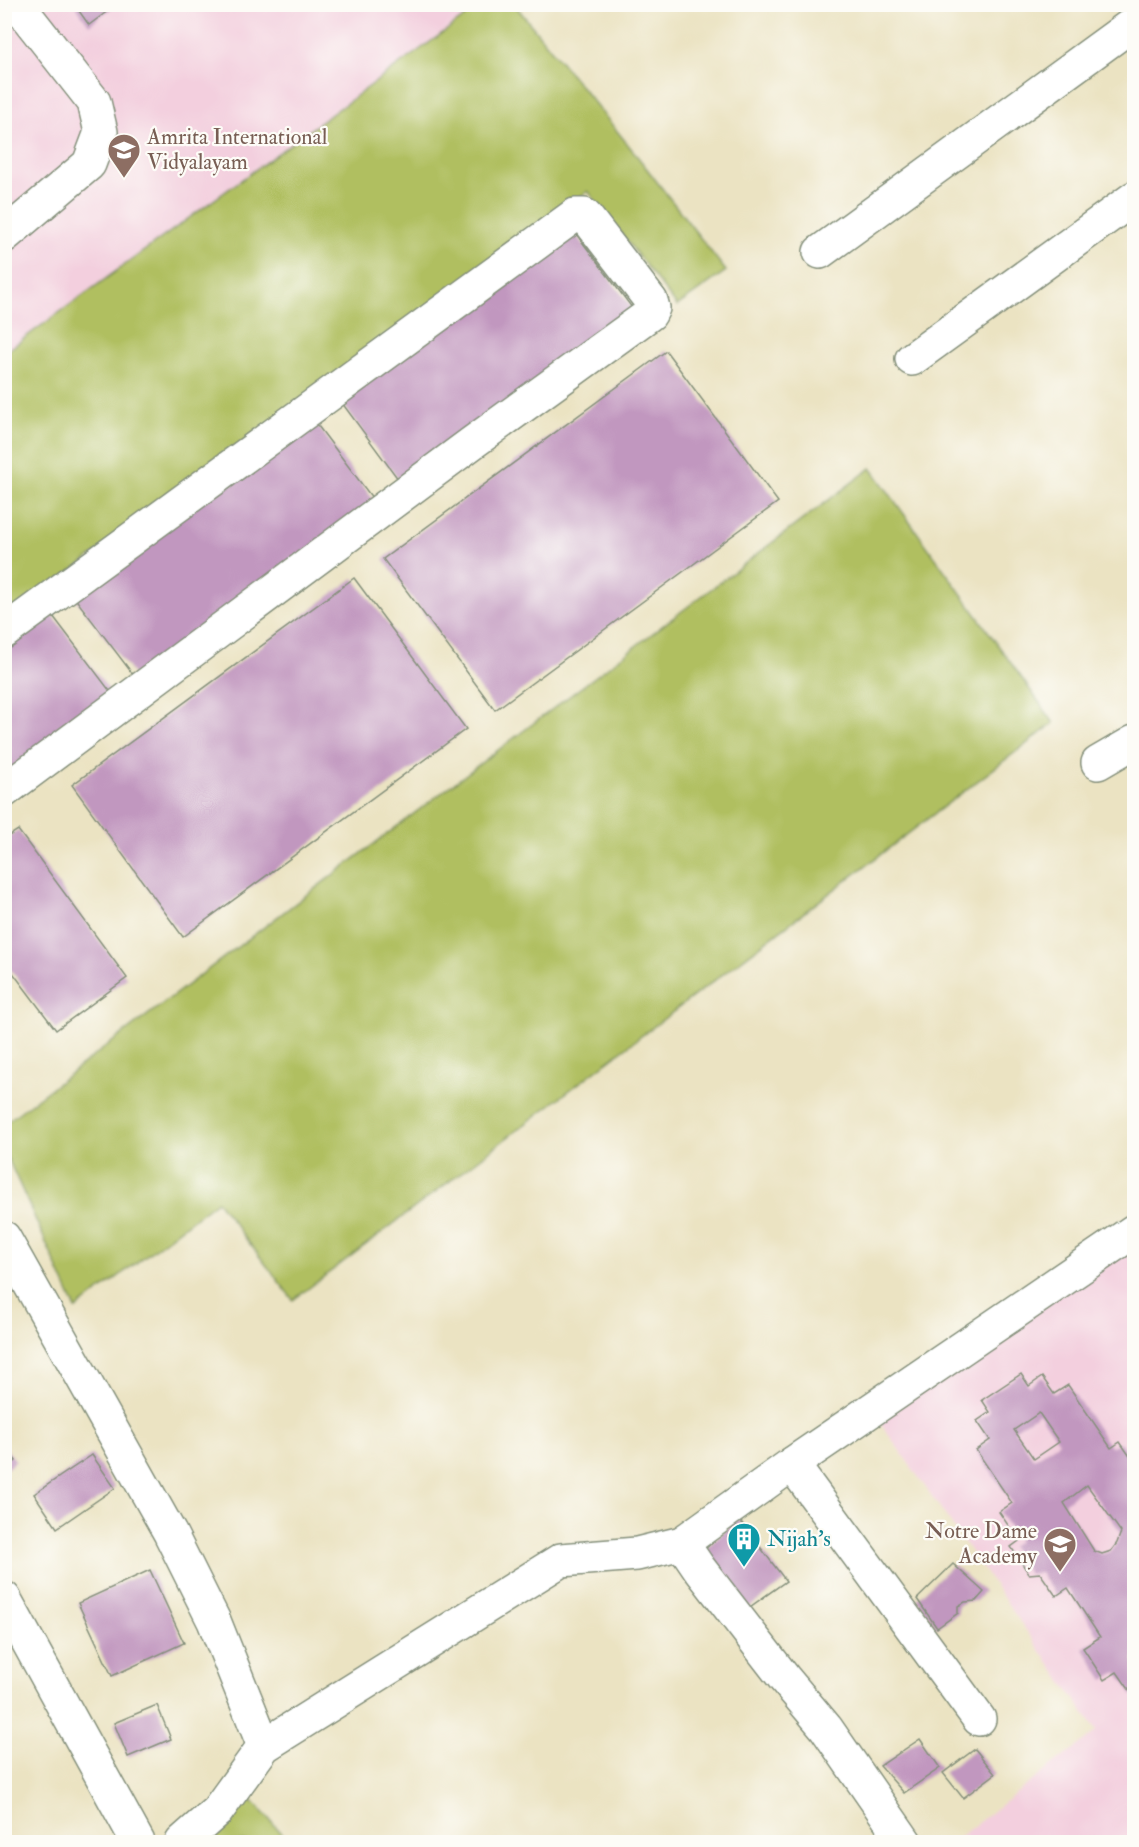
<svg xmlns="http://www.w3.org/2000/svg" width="1139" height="1847" viewBox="0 0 1139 1847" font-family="'IM FELL Double Pica',serif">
  <rect width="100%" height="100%" fill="#fdfcf7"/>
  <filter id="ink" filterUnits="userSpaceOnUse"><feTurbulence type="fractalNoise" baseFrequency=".0167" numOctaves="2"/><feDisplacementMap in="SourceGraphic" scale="12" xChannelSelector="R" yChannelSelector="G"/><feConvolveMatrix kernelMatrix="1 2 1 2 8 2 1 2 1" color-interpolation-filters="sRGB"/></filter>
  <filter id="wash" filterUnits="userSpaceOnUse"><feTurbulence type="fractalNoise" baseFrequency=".008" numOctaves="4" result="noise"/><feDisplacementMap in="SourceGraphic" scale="24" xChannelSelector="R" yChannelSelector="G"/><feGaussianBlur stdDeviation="1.35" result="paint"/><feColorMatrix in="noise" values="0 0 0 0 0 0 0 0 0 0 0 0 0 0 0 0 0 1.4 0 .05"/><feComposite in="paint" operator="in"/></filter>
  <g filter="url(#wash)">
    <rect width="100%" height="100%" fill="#ebe3c2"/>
    <g fill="#f3cfde">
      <polygon points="5,5 481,5 5,353"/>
      <polygon points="1134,1246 1134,1842 961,1842 958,1838 1097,1731 874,1414"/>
    </g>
    <g fill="#b0bf61" stroke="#687e4a" stroke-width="1.5">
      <polygon points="481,5 515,5 634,152 726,271 677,306 588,191 5,620 4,353"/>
      <polygon points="871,468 1054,723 293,1300 217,1201 76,1309 5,1152 5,1123"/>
      <polygon points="247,1795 290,1842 198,1842"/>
    </g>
    <g id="blocks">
      <g fill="#c197bf" fill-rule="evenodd">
        <polygon points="74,4 117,4 89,25"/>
        <polygon points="570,226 633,309 401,483 339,399"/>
        <polygon points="666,351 778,502 495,710 383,559"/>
        <polygon points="312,418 376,503 138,681 74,597"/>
        <polygon points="354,578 466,729 183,937 72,785"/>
        <polygon points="50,612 113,695 4,776 4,646"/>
        <polygon points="18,830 127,978 56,1030 4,961 4,839"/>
        <path d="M1021 1374 1029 1386 1042 1377 1054 1394 1068 1385 1111 1448 1120 1442 1134 1462V1694L1133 1695 1117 1672 1104 1680 1083 1648 1100 1637 1068 1588 1056 1596 1040 1573 1029 1574 1011 1547 1019 1541 999 1512 1012 1503 976 1450 990 1440 977 1421 990 1412 982 1400ZM1039 1413 1059 1442 1034 1459 1014 1430ZM1087 1485 1121 1532 1117 1543 1111 1551 1102 1554 1094 1551 1064 1503Z"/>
        <polygon points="4,1446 16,1461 4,1471"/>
        <polygon points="92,1455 115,1488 57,1528 34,1494"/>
        <polygon points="738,1518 786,1581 747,1609 700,1554"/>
        <polygon points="953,1564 984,1592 976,1601 965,1602 958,1606 958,1613 937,1628 917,1599"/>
        <polygon points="150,1570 184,1643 112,1676 78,1603"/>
        <polygon points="157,1705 171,1739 128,1757 114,1723"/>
        <polygon points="920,1739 940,1768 904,1793 880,1766"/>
        <polygon points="975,1749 995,1774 963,1798 943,1773"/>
      </g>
    </g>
  </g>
  <g filter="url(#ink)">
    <use href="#blocks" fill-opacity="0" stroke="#85907b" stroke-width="1.5"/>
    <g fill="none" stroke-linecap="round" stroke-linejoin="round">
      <g stroke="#85907b" stroke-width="36">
        <g id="minor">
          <polyline points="4,236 89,164 101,132 94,102 17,4"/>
          <polyline points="820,252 1134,23"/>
          <polyline points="912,359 1134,198"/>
          <polyline points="4,632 575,215 584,215 587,218 651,301 653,308 650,314 472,443 4,791"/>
          <polyline points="1098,763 1134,742"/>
          <polyline points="4,1238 170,1533 214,1621 264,1746"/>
          <polyline points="792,1464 979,1719"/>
          <polyline points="682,1543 699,1568 784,1678 826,1728 905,1842"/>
          <polyline points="4,1598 138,1842"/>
          <polyline points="182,1842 217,1811 264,1746 561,1560 637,1554 682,1543 792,1464 1134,1231"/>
        </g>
      </g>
      <use href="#minor" stroke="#fff" stroke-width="33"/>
    </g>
  </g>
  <defs>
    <g id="school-pin" transform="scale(1.725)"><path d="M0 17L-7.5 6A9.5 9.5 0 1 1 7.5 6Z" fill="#8d6e63" stroke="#fdfcf7"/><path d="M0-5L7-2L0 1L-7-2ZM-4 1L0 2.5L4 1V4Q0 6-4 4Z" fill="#fff"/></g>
    <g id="building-pin" transform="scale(1.725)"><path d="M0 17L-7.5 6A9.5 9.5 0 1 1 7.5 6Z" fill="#0f9aa8" stroke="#fdfcf7"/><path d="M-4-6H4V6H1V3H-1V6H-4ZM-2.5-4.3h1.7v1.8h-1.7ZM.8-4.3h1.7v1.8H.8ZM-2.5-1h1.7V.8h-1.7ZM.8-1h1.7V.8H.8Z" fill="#fff"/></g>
  </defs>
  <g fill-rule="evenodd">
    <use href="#school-pin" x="124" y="150"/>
    <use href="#building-pin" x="744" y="1539"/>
    <use href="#school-pin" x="1060" y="1544"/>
  </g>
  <g text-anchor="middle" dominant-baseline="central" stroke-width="4.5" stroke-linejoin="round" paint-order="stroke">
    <g font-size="22" fill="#785e54" stroke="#fdfcf7" text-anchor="start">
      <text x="147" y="137">Amrita International<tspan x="147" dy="25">Vidyalayam</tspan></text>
      <text x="1037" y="1531" text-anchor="end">Notre Dame<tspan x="1037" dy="25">Academy</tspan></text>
    </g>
    <g font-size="22" fill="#0d838f" stroke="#fdfcf7" text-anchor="start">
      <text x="767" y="1539">Nijah's</text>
    </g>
  </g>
  <rect width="1139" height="1847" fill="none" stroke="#fdfcf7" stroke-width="24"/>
</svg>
